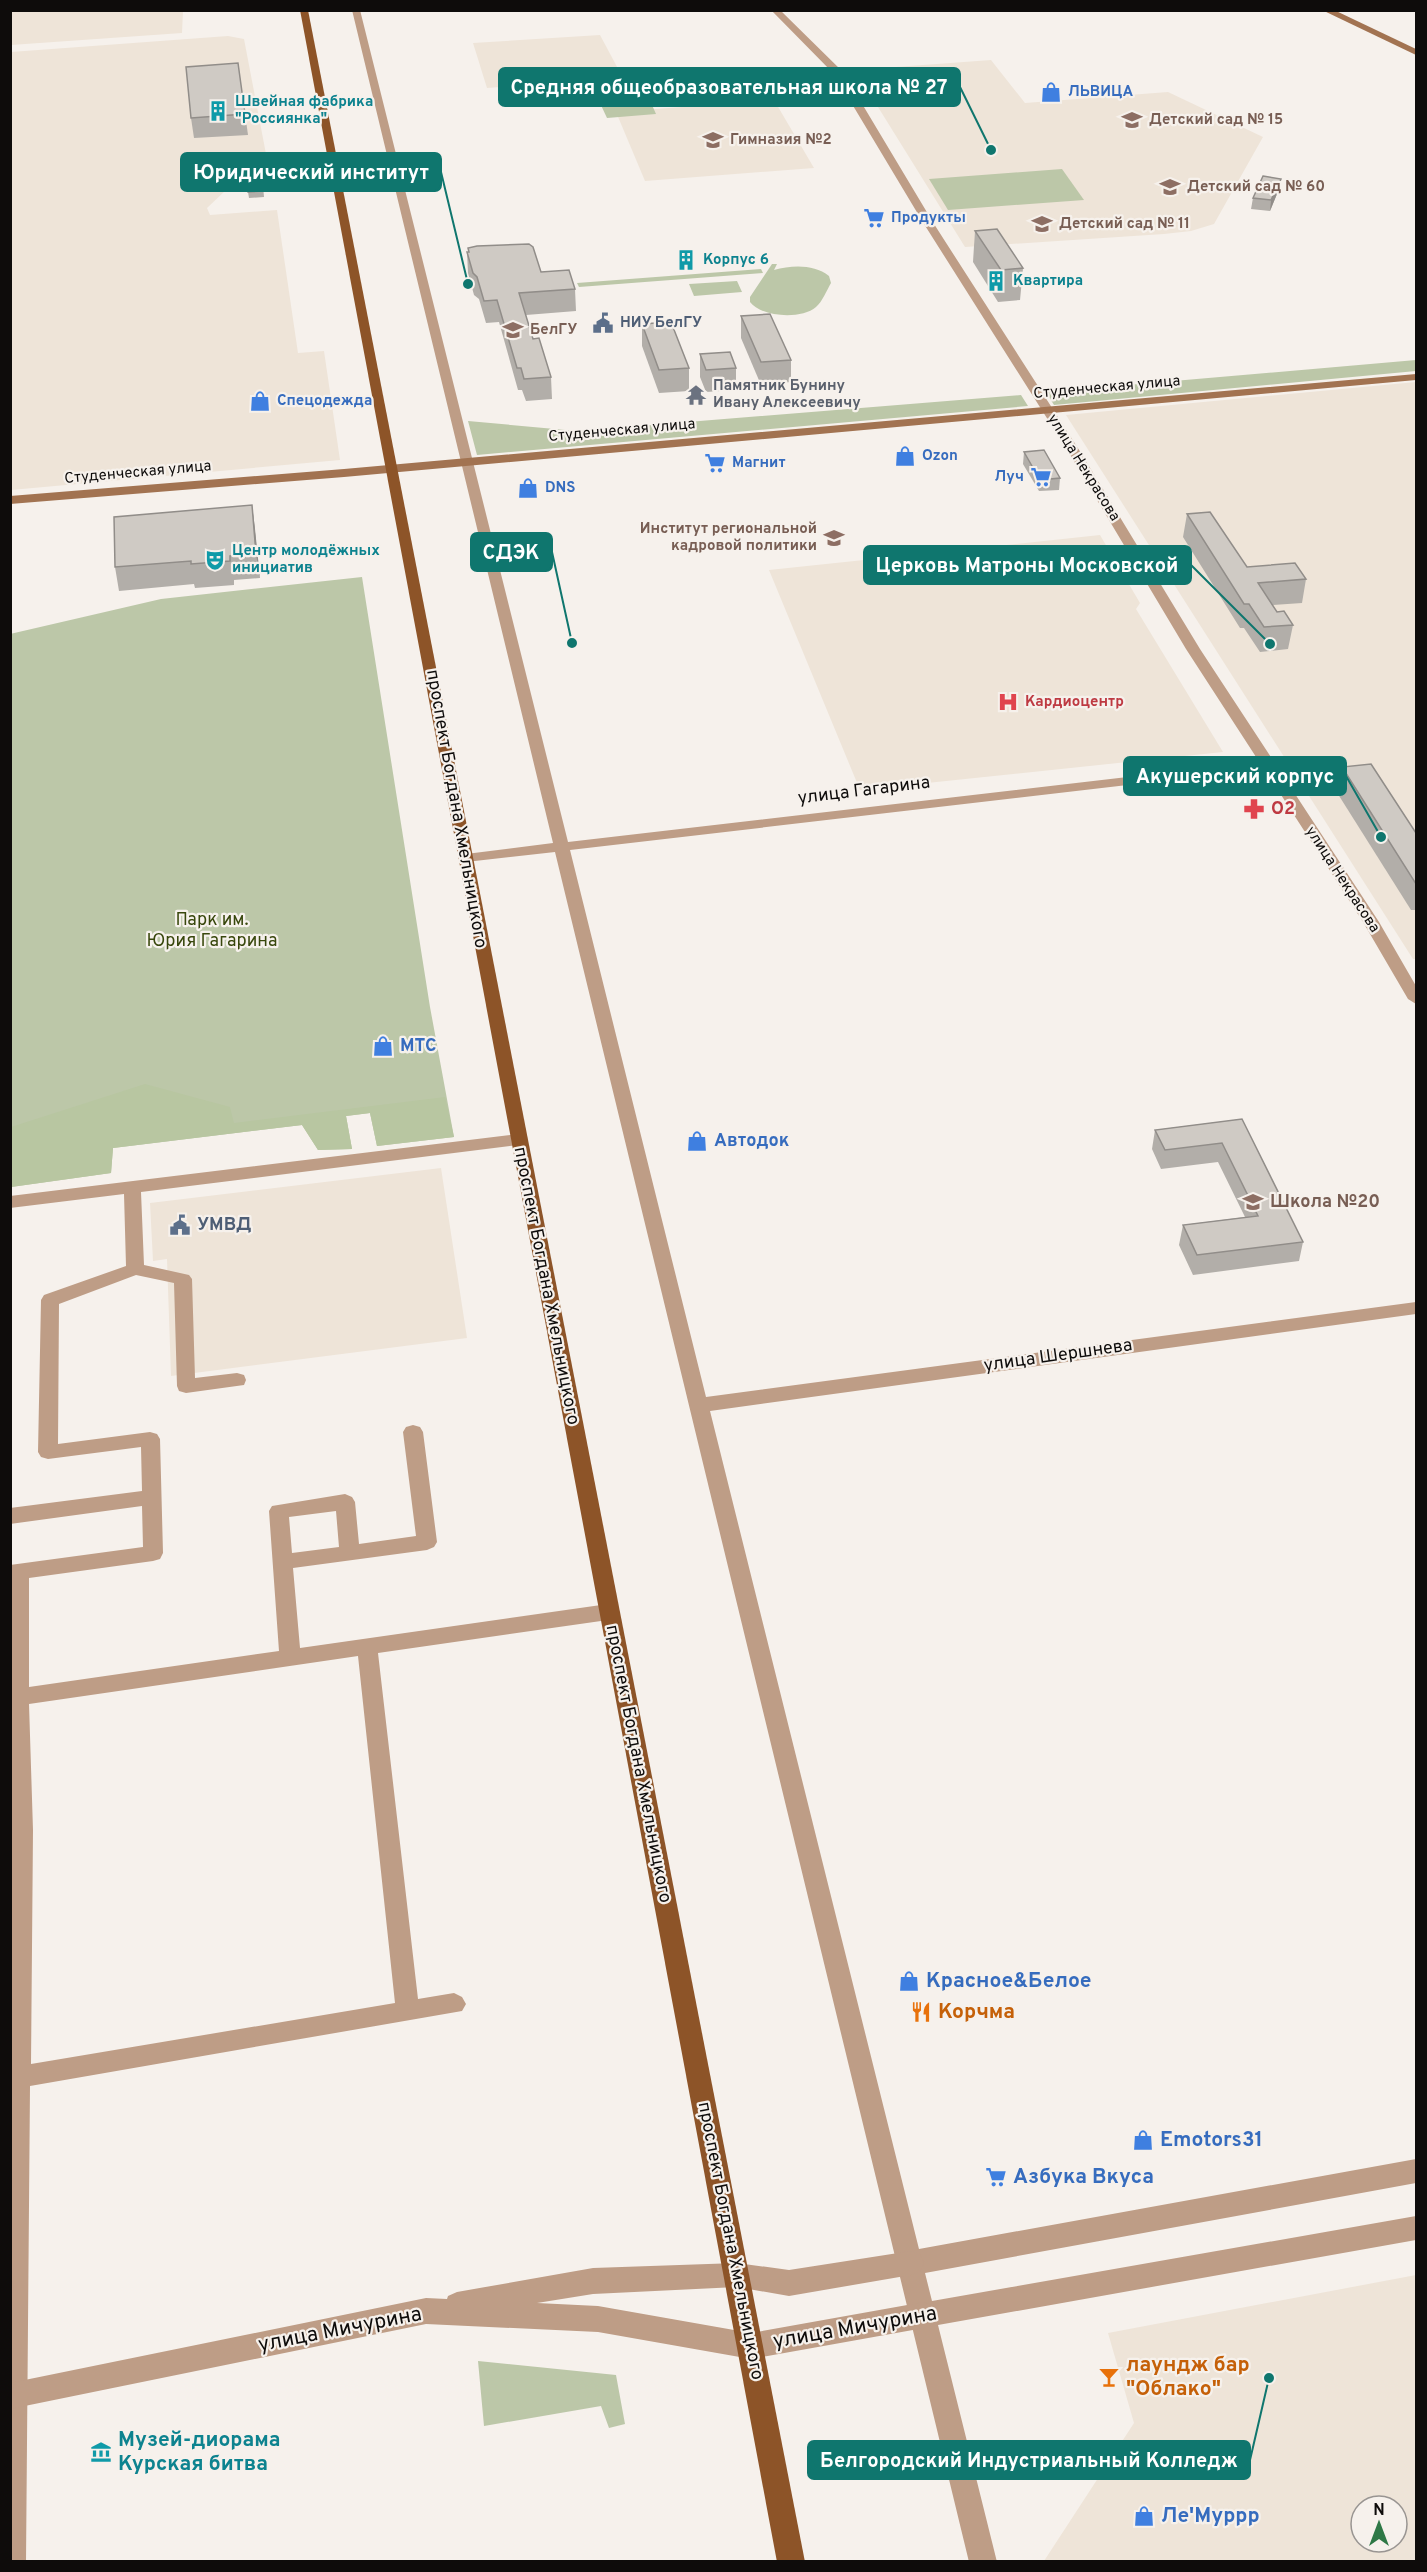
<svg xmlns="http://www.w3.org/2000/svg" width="1427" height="2572" viewBox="0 0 1427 2572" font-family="Overpass,sans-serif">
  <rect width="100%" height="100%" fill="#f6f1ec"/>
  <g fill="#eee4d8" fill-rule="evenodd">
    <polygon points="11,10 183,11 182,33 11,45"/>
    <polygon points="600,35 623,78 487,88 473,43"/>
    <polygon points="228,36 244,39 266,154 200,158 201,172 216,171 243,174 207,208 210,215 277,210 298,353 324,351 340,460 11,490 11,52"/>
    <polygon points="991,60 1025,103 1168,92 1263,137 1214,224 1191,231 1164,234 965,247 855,70"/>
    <polygon points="774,100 814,168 645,181 616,112"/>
    <polygon points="1416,382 1416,959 1413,959 1066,415"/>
    <polygon points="1100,535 1140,603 1136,609 1223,752 860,790 769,570"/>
    <polygon points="441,1168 467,1338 171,1376 167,1259 153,1261 150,1203"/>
    <path d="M1416 2275V2561H1044L1134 2423 1108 2333ZM1361 2506H1397V2542H1361Z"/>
  </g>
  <g fill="#bcc7a8">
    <polygon points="746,74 760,97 652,105 656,114 607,118 592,86"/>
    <polygon points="1062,169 1084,200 948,210 929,179"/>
    <path d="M772 264H777L774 270C792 265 814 264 829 276L831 283C827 290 822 302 816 307 801 320 761 317 750 302V297Z"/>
    <polygon points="761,269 763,273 579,287 577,283"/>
    <polygon points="737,281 742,292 694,296 689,284"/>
    <polygon points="1416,360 1416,371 1054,405 1046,392"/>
    <polygon points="1021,395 1028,406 477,455 468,421 577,431"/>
    <polygon points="362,577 430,1007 454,1137 377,1146 370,1113 346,1116 352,1149 318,1150 302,1125 113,1148 111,1173 11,1187 10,634 161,599"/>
    <polygon points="478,2361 616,2375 625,2424 609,2428 601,2406 484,2426"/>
  </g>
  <polygon fill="#b8c6a1" points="145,1084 230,1107 234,1123 445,1097 454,1137 377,1146 370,1113 346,1116 352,1149 318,1150 302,1125 113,1148 111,1173 11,1187 11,1127"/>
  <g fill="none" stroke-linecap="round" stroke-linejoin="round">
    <g fill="#be9d86" fill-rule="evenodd">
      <polygon points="352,10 360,10 568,842 1239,764 1258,760 1186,649 1069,453 924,224 834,74 771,10 780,10 843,72 934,224 1081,453 1200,649 1379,922 1416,986 1416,1004 1408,999 1363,922 1263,767 1239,772 570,850 706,1397 1416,1302 1416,1314 710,1411 919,2249 1416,2159 1416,2183 925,2273 932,2301 1416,2216 1416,2240 938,2325 997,2562 969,2562 555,852 466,862 459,858 466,854 553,843"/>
      <path d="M519 1134 525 1136 527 1140 525 1144 141 1192 144 1265 189 1275 192 1279 195 1378 237 1373 244 1375 246 1380 244 1385 186 1393 179 1391 177 1386 174 1283 136 1275 59 1304 58 1444 150 1432 157 1434 160 1439 163 1553 160 1559 153 1561 29 1578V1687L279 1651 269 1511 272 1506 345 1494 352 1497 355 1502 359 1544 416 1536 403 1432 406 1427 413 1425 420 1427 423 1432 437 1542 434 1547 427 1550 293 1568 300 1648 608 1604 615 1606 618 1612 615 1618 608 1620 378 1653 418 1999 454 1993 462 1997 466 2004 462 2011 30 2086 26 2562H10V1565L143 1547 142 1506 10 1524V1508L142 1491 141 1447 48 1459 41 1457 38 1452 41 1300 44 1295 126 1266 124 1194 10 1208V1196ZM336 1511 339 1547 292 1553 289 1517ZM358 1656 395 2003 31 2064 33 1830 29 1704Z"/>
    </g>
    <polygon fill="#be9d86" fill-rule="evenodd" points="911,2251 920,2254 924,2263 920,2272 911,2275 789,2296 737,2287 593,2294 537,2303 598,2306 751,2333 924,2302 933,2306 937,2315 933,2324 924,2328 751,2359 598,2332 426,2324 10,2409 10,2383 426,2298 447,2299 448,2296 457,2292 593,2268 737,2263 789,2270"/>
    <g fill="#a27351" fill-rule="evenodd">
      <polygon points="1322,10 1334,10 1416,49 1416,55"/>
      <polygon points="1416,374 1416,380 344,477 10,504 10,496 344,469"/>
    </g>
    <polygon fill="#8d5428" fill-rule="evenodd" points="300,10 308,10 805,2562 777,2562"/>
  </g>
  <g fill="#b2aea9">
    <polygon points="238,63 248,135 194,138 191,118"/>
    <polygon points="262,174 264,197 249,198 248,192"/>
    <polygon points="1281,179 1279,189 1270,211 1251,209 1253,198"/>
    <polygon points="975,231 1023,268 1020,300 998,302 973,262"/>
    <polygon points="468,248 541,272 575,289 576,311 526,315 533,339 551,377 552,399 526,401 522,390 518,390 499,322 486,323 479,299 474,295 468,273 467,252 469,252"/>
    <polygon points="741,316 791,360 791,382 761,385 741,338"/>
    <polygon points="642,324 689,368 689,391 659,393 642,346"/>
    <polygon points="700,354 736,368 736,390 706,392 700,377"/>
    <polygon points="1024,452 1060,478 1059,490 1039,491 1023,464"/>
    <polygon points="252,505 260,578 234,580 234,585 195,588 194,584 119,591 115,567"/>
    <polygon points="1187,514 1247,567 1306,579 1302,603 1273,605 1277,612 1293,625 1288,649 1260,652 1244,628 1240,628 1183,537"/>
    <polygon points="1342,767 1416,833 1416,910 1411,910 1336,791"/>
    <polygon points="1242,1119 1303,1242 1299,1261 1193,1275 1179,1245 1183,1225 1245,1217 1218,1162 1161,1169 1152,1149 1155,1130"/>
  </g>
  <g fill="#918d89">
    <polygon points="1281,179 1279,189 1270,211 1271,200"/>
    <polygon points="252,505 255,529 260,578 256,554"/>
  </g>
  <g fill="#cfcac4" stroke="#918d89" stroke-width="1.5">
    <polygon points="238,63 245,114 191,118 186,67"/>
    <polygon points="262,174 263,191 248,192 247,175"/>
    <polygon points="1263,176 1281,179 1271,200 1253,198"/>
    <polygon points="997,229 1023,268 1001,270 975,231"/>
    <polygon points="529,244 533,247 541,272 569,270 575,289 519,293 533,339 539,338 551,377 524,379 521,368 517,368 497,300 484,301 477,277 473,273 467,252 469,252 468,248 477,246"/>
    <polygon points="770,314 791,360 761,362 741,316"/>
    <polygon points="671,322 689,368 659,370 642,324"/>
    <polygon points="730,352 736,368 706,370 700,354"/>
    <polygon points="1044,450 1060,478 1040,480 1024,452"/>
    <polygon points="252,505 256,554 230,556 230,561 191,564 191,561 115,567 114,517"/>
    <polygon points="1210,512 1247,567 1295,563 1306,579 1258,583 1277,612 1284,611 1293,625 1264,627 1249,604 1244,604 1187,514"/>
    <polygon points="1371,764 1416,833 1416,884 1342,767"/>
    <polygon points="1242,1119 1303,1242 1197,1255 1183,1225 1258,1216 1222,1143 1165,1150 1155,1130"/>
  </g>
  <defs>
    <g id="shop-bare" transform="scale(1.62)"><path d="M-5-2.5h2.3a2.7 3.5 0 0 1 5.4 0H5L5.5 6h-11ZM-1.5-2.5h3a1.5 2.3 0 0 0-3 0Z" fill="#3f7fe0" stroke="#f6f1ec" stroke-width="2.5" paint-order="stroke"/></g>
    <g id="building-bare" transform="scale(1.62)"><path d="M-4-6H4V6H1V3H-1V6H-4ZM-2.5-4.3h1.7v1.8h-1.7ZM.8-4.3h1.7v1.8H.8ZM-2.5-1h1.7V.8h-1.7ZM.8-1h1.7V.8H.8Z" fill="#0f9aa8" stroke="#f6f1ec" stroke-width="2.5" paint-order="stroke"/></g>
    <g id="school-bare" transform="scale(1.62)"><path d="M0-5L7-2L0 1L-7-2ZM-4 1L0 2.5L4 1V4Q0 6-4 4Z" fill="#8d6e63" stroke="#f6f1ec" stroke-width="2.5" paint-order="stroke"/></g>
    <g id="supermarket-bare" transform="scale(1.62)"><path d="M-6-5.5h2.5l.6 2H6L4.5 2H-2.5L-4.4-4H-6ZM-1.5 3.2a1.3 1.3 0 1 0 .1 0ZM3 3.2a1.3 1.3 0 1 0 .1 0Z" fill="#3f7fe0" stroke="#f6f1ec" stroke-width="2.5" paint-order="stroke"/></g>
    <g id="civic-bare" transform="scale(1.62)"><path d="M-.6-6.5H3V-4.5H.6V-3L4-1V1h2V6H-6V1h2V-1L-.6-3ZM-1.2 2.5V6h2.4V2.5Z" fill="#5c6f8a" stroke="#f6f1ec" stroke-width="2.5" paint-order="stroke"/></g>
    <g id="university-bare" transform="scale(1.62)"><path d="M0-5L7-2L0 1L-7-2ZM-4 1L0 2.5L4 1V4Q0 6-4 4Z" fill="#8d6e63" stroke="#f6f1ec" stroke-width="2.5" paint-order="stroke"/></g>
    <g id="temple-bare" transform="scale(1.62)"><path d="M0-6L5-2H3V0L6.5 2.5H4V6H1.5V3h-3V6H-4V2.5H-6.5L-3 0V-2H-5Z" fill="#6b7280" stroke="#f6f1ec" stroke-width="2.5" paint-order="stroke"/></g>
    <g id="theatre-bare" transform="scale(1.62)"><path d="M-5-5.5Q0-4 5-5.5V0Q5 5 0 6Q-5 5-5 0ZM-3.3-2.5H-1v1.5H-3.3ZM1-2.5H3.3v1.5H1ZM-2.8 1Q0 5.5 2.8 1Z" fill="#0f9aa8" stroke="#f6f1ec" stroke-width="2.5" paint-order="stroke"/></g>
    <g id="hospital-bare" transform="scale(1.62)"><path d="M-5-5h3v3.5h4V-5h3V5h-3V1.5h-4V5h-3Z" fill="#e0444e" stroke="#f6f1ec" stroke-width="2.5" paint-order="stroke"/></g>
    <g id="pharmacy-bare" transform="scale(1.62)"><path d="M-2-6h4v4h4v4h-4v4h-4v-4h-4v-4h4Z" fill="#e0444e" stroke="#f6f1ec" stroke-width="2.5" paint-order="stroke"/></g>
    <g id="restaurant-bare" transform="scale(1.62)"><path d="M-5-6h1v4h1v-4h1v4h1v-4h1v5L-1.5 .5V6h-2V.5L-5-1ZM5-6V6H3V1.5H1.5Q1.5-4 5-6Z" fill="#e8710a" stroke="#f6f1ec" stroke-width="2.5" paint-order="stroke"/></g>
    <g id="bar-bare" transform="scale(1.62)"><path d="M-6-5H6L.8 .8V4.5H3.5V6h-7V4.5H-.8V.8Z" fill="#e8710a" stroke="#f6f1ec" stroke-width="2.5" paint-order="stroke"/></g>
    <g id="museum-bare" transform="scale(1.62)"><path d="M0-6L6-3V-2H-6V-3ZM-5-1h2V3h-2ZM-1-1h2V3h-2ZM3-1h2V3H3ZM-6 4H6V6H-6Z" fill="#0f9aa8" stroke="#f6f1ec" stroke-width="2.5" paint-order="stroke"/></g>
  </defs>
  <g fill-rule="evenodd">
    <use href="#shop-bare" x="1051" y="92"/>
    <use href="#building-bare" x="218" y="111"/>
    <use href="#school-bare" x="1132" y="120"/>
    <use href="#school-bare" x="713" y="140"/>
    <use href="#school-bare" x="1170" y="187"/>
    <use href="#supermarket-bare" x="874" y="218"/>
    <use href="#school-bare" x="1042" y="224"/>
    <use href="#building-bare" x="686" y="260"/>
    <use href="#building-bare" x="996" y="281"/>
    <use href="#civic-bare" x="603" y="323"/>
    <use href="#university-bare" x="513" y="330"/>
    <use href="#temple-bare" x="696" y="395"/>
    <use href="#shop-bare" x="260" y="401"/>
    <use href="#shop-bare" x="905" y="456"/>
    <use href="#supermarket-bare" x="715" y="463"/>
    <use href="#supermarket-bare" x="1041" y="477"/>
    <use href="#shop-bare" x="528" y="488"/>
    <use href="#university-bare" x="834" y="538"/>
    <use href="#theatre-bare" x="215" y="560"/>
    <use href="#hospital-bare" x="1008" y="702"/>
    <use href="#pharmacy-bare" x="1254" y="809"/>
    <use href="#shop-bare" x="383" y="1046"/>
    <use href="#shop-bare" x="697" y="1141"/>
    <use href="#school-bare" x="1253" y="1202"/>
    <use href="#civic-bare" x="180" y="1225"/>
    <use href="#shop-bare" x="909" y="1981"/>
    <use href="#restaurant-bare" x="921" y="2012"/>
    <use href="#shop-bare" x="1143" y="2140"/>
    <use href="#supermarket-bare" x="996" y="2177"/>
    <use href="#bar-bare" x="1109" y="2377"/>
    <use href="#museum-bare" x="101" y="2452"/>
    <use href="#shop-bare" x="1144" y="2516"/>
  </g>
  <g text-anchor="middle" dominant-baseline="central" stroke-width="4.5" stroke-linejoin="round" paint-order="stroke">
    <g font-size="15" font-weight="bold" fill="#366cbe" stroke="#f6f1ec" text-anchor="start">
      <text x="1068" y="92">ЛЬВИЦА</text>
      <text x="891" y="218">Продукты</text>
      <text x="277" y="401">Спецодежда</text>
      <text x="922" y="456">Ozon</text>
      <text x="732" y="463">Магнит</text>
      <text x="1024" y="477" text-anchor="end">Луч</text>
      <text x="545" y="488">DNS</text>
    </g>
    <g font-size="15" font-weight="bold" fill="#0d838f" stroke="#f6f1ec" text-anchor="start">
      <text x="235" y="102">Швейная фабрика<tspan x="235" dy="17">"Россиянка"</tspan></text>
      <text x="703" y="260">Корпус 6</text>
      <text x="1013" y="281">Квартира</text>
      <text x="232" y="551">Центр молодёжных<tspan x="232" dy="17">инициатив</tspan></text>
    </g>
    <g font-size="15" font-weight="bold" fill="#785e54" stroke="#f6f1ec" text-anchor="start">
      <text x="1149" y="120">Детский сад № 15</text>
      <text x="730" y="140">Гимназия №2</text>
      <text x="1187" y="187">Детский сад № 60</text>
      <text x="1059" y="224">Детский сад № 11</text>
      <text x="530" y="330">БелГУ</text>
      <text x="817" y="529" text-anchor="end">Институт региональной<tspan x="817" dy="17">кадровой политики</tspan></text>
    </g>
    <g font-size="15" font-weight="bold" fill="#4e5e75" stroke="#f6f1ec" text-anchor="start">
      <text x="620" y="323">НИУ БелГУ</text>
    </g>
    <g font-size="15" font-weight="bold" fill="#5b616d" stroke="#f6f1ec" text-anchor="start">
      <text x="713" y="386">Памятник Бунину<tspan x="713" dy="17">Ивану Алексеевичу</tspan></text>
    </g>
    <g font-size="15" fill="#0e0c0b" stroke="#f6f1ec">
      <text transform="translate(1107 388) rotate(-5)">Студенческая улица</text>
      <text transform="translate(622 431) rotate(-5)">Студенческая улица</text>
      <text transform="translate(1083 468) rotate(58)">улица Некрасова</text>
      <text transform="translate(138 473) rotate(-5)">Студенческая улица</text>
      <text transform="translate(1342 880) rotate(57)">улица Некрасова</text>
    </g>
    <g font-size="15" font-weight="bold" fill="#be3a42" stroke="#f6f1ec" text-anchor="start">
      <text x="1025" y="702">Кардиоцентр</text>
    </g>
    <g font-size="18" fill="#0e0c0b" stroke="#f6f1ec">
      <text transform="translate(864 791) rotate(-7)">улица Гагарина</text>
      <text transform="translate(456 809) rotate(80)">проспект Богдана Хмельницкого</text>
      <text transform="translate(546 1286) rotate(79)">проспект Богдана Хмельницкого</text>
      <text transform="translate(1058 1356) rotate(-8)">улица Шершнева</text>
      <text transform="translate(638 1764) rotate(79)">проспект Богдана Хмельницкого</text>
      <text transform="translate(730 2241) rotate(79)">проспект Богдана Хмельницкого</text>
    </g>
    <g font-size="18" font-weight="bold" fill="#be3a42" stroke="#f6f1ec" text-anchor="start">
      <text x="1271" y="809">O2</text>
    </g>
    <g font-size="18" fill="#38470c" stroke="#f6f1ec">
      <text x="212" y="920">Парк им.<tspan x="212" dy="21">Юрия Гагарина</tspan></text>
    </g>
    <g font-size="18" font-weight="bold" fill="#366cbe" stroke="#f6f1ec" text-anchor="start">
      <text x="400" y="1046">МТС</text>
      <text x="714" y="1141">Автодок</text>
    </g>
    <g font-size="18" font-weight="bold" fill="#785e54" stroke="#f6f1ec" text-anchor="start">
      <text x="1270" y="1202">Школа №20</text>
    </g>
    <g font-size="18" font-weight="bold" fill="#4e5e75" stroke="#f6f1ec" text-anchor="start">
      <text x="197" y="1225">УМВД</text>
    </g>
    <g font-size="21" font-weight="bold" fill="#366cbe" stroke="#f6f1ec" text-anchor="start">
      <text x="926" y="1981">Красное&amp;Белое</text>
      <text x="1160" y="2140">Emotors31</text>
      <text x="1013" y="2177">Азбука Вкуса</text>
      <text x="1161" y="2516">Ле'Муррр</text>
    </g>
    <g font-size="21" font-weight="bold" fill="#c56008" stroke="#f6f1ec" text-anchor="start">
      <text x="938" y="2012">Корчма</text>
      <text x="1126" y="2365">лаундж бар<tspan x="1126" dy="24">"Облако"</tspan></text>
    </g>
    <g font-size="21" fill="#0e0c0b" stroke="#f6f1ec">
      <text transform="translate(855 2328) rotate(-10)">улица Мичурина</text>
      <text transform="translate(340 2330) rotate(-11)">улица Мичурина</text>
    </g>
    <g font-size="21" font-weight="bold" fill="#0d838f" stroke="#f6f1ec" text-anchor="start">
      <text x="118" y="2440">Музей-диорама<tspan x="118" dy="24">Курская битва</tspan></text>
    </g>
  </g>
  <path fill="none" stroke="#0f766e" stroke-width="2" d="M991 150L960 87M468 284L441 172M572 643L552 552M1270 644L1191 565M1381 837L1346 776M1269 2378L1250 2460"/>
  <g fill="#0f766e" stroke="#f6f1ec" stroke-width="2">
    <circle cx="991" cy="150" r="6"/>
    <circle cx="468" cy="284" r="6"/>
    <circle cx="572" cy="643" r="6"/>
    <circle cx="1270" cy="644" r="6"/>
    <circle cx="1381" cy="837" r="6"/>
    <circle cx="1269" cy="2378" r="6"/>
  </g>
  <g fill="#0f766e" stroke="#0f766e" stroke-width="2">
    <rect x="499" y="68" width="461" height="38" rx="6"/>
    <rect x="181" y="153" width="260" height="38" rx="6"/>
    <rect x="471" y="533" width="81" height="38" rx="6"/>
    <rect x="864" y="546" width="327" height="38" rx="6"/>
    <rect x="1124" y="757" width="222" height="38" rx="6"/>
    <rect x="808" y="2441" width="442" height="38" rx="6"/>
  </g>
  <g font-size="20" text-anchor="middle" font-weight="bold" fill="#fff">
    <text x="729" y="94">Средняя общеобразовательная школа № 27</text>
    <text x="311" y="179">Юридический институт</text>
    <text x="511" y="559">СДЭК</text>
    <text x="1027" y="572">Церковь Матроны Московской</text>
    <text x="1235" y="783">Акушерский корпус</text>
    <text x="1029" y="2467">Белгородский Индустриальный Колледж</text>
  </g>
  <rect width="1427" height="2572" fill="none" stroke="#0e0c0b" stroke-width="24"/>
  <g transform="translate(1379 2524)"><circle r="28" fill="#f6f1ec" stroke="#999592" stroke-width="1.5"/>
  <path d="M0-4.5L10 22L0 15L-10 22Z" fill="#2e7846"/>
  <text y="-9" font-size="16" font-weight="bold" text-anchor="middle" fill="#0e0c0b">N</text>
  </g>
</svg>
